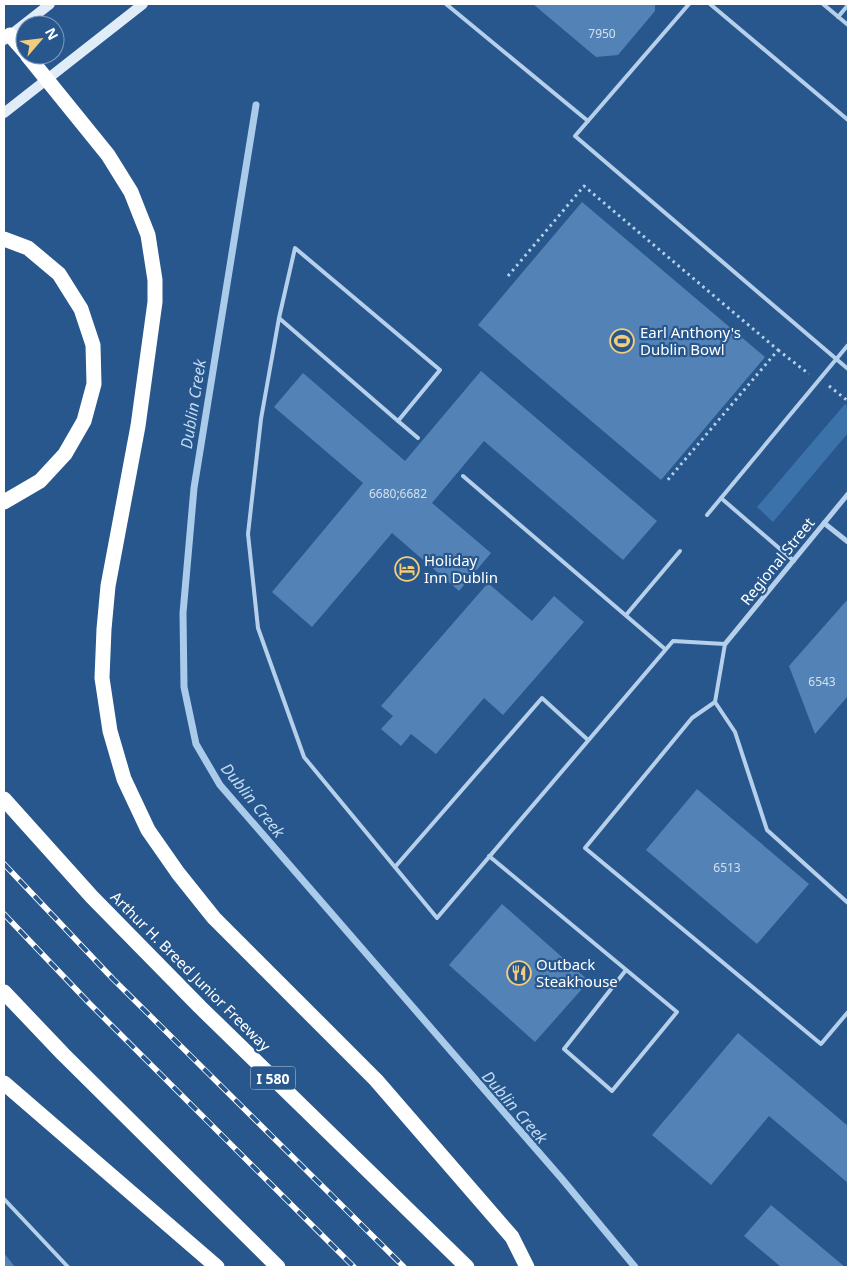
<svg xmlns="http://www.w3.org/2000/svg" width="852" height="1271" viewBox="0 0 852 1271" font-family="'Noto Sans',sans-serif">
  <rect width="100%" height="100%" fill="#27578d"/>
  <polygon fill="#3b72aa" points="845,404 848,407 848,433 773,522 757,507"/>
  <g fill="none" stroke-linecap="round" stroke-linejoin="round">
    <polyline stroke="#abcbeb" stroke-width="7" points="256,105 194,488 183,613 184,687 196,744 220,785 562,1179 635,1267"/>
  </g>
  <g fill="#5383b6">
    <polygon points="533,4 655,4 655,11 618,55 596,57"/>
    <polygon points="582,202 765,357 661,480 478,325"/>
    <polygon points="481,371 657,521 623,560 484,441 432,503 491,553 459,591 392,533 312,627 272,592 363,483 274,407 303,373 405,461"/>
    <polygon points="488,583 532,621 554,596 584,622 503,715 484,698 436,754 411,734 401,746 381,729 393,716 381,706"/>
    <polygon points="848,599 848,696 815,734 789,666"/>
    <polygon points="697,789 809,884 757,944 646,850"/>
    <polygon points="502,904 589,981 535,1042 449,965"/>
    <polygon points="738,1033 848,1126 848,1183 769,1116 711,1185 652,1135"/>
    <polygon points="771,1205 845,1267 781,1267 744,1236"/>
    <polygon points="4,1253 15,1267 4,1267"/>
  </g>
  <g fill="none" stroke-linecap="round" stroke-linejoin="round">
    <g stroke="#b6d0eb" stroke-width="3" stroke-dasharray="2.5 4" stroke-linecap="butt">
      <polyline points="508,276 584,186 778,350 666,482"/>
      <polyline points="778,350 809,374"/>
      <polyline points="829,386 848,401"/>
    </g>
    <g stroke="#b6d0eb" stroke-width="4">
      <polyline points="446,4 588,121"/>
      <polyline points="689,4 575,136 848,369"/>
      <polyline points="710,4 848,120"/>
      <polyline points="823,4 848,25"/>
      <polyline points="838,17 848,5"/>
      <polyline points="279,318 398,421 440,370 295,248 279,318 261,419 248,534 258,628 304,757 437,918 673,641 725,644 715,702 692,718 585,848 821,1044 848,1012"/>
      <polyline points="398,421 418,438"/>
      <polyline points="463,476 665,649"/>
      <polyline points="721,498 794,561"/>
      <polyline points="707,515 848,345"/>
      <polyline points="626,615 680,551"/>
      <polyline points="715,702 735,732 767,830 848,903"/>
      <polyline points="489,856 677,1012 612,1091 564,1049 626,970"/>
      <polyline points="395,867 542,698 588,740"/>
      <polyline points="4,1199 68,1267"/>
    </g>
    <g stroke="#b6d0eb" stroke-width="5">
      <polyline points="824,523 848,542"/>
      <polyline points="725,644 848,494"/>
    </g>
    <g stroke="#e1ecf9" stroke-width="10">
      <polyline points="4,40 50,4"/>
      <polyline points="4,113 143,4"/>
    </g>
    <g stroke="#fff" stroke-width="15">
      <polyline points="10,35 25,52"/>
      <polyline points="27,55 108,155 131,192 148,235 155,280 155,302 138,426 108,586 104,629 102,678 110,731 124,779 148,830 178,873 214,918 376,1080 512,1237 527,1267"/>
      <polyline points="4,239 28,248 59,274 81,309 93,345 94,384 84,421 65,454 40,481 4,502"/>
      <polyline points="4,799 92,897 200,1007 467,1267"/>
      <polyline points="4,992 63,1054 278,1267"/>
      <polyline points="4,1083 217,1267"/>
    </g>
    <g stroke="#fff" stroke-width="5.5">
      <g id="rail">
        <polyline points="4,864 113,979 404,1267"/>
        <polyline points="4,914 89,1003 354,1267"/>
      </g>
    </g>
    <use href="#rail" stroke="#27578d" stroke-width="4" stroke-dasharray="11" stroke-linecap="butt"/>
  </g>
  <defs>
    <g id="stadium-ring" transform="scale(1.25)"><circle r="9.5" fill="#27578d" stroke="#f3cc7c" stroke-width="1.5"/><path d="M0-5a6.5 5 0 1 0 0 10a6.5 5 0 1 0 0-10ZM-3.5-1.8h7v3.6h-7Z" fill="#f3cc7c"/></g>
    <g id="hotel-ring" transform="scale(1.25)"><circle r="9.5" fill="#27578d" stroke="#f3cc7c" stroke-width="1.5"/><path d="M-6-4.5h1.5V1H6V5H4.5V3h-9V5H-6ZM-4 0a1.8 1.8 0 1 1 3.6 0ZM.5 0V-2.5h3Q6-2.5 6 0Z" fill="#f3cc7c"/></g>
    <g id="restaurant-ring" transform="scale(1.25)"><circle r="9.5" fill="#27578d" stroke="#f3cc7c" stroke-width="1.5"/><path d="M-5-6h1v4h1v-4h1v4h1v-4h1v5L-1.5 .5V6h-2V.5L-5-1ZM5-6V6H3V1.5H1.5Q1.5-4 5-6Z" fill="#f3cc7c"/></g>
  </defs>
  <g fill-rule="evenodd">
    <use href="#stadium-ring" x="622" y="341"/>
    <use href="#hotel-ring" x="407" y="569"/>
    <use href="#restaurant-ring" x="519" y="973"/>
  </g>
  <g text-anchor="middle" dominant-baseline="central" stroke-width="4.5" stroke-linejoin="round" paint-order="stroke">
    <g font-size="12" fill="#d4e0ed">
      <text x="602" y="33">7950</text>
      <text x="398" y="493">6680;6682</text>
      <text x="822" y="681">6543</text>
      <text x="727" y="867">6513</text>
    </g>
    <rect fill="#27578d" stroke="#becddd" stroke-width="1" x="250.5" y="1066.5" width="45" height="23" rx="4"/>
    <g font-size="14" font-weight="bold" fill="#fff">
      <text x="273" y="1078">I 580</text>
    </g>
    <g font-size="15" fill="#fff" stroke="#27578d" text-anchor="start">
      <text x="640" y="332">Earl Anthony's<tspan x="640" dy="17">Dublin Bowl</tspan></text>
      <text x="424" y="560">Holiday<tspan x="424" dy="17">Inn Dublin</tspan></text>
      <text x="536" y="964">Outback<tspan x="536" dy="17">Steakhouse</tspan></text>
    </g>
    <g font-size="15" fill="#fff" stroke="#27578d">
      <text transform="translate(777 561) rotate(-51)">Regional Street</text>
      <text transform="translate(191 971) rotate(45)">Arthur H. Breed Junior Freeway</text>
    </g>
    <g font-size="16" font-style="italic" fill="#c2daf2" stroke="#27578d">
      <text transform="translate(193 404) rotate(-81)">Dublin Creek</text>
      <text transform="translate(253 800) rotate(51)">Dublin Creek</text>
      <text transform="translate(515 1107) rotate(49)">Dublin Creek</text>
    </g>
  </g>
  <rect width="852" height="1271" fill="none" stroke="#ffffff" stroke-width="10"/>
  <g transform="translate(40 40) rotate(62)"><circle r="24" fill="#27578d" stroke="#7d9abb"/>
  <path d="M0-4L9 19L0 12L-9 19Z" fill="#f3cc7c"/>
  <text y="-8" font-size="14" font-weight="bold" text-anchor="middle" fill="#ffffff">N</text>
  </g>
</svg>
